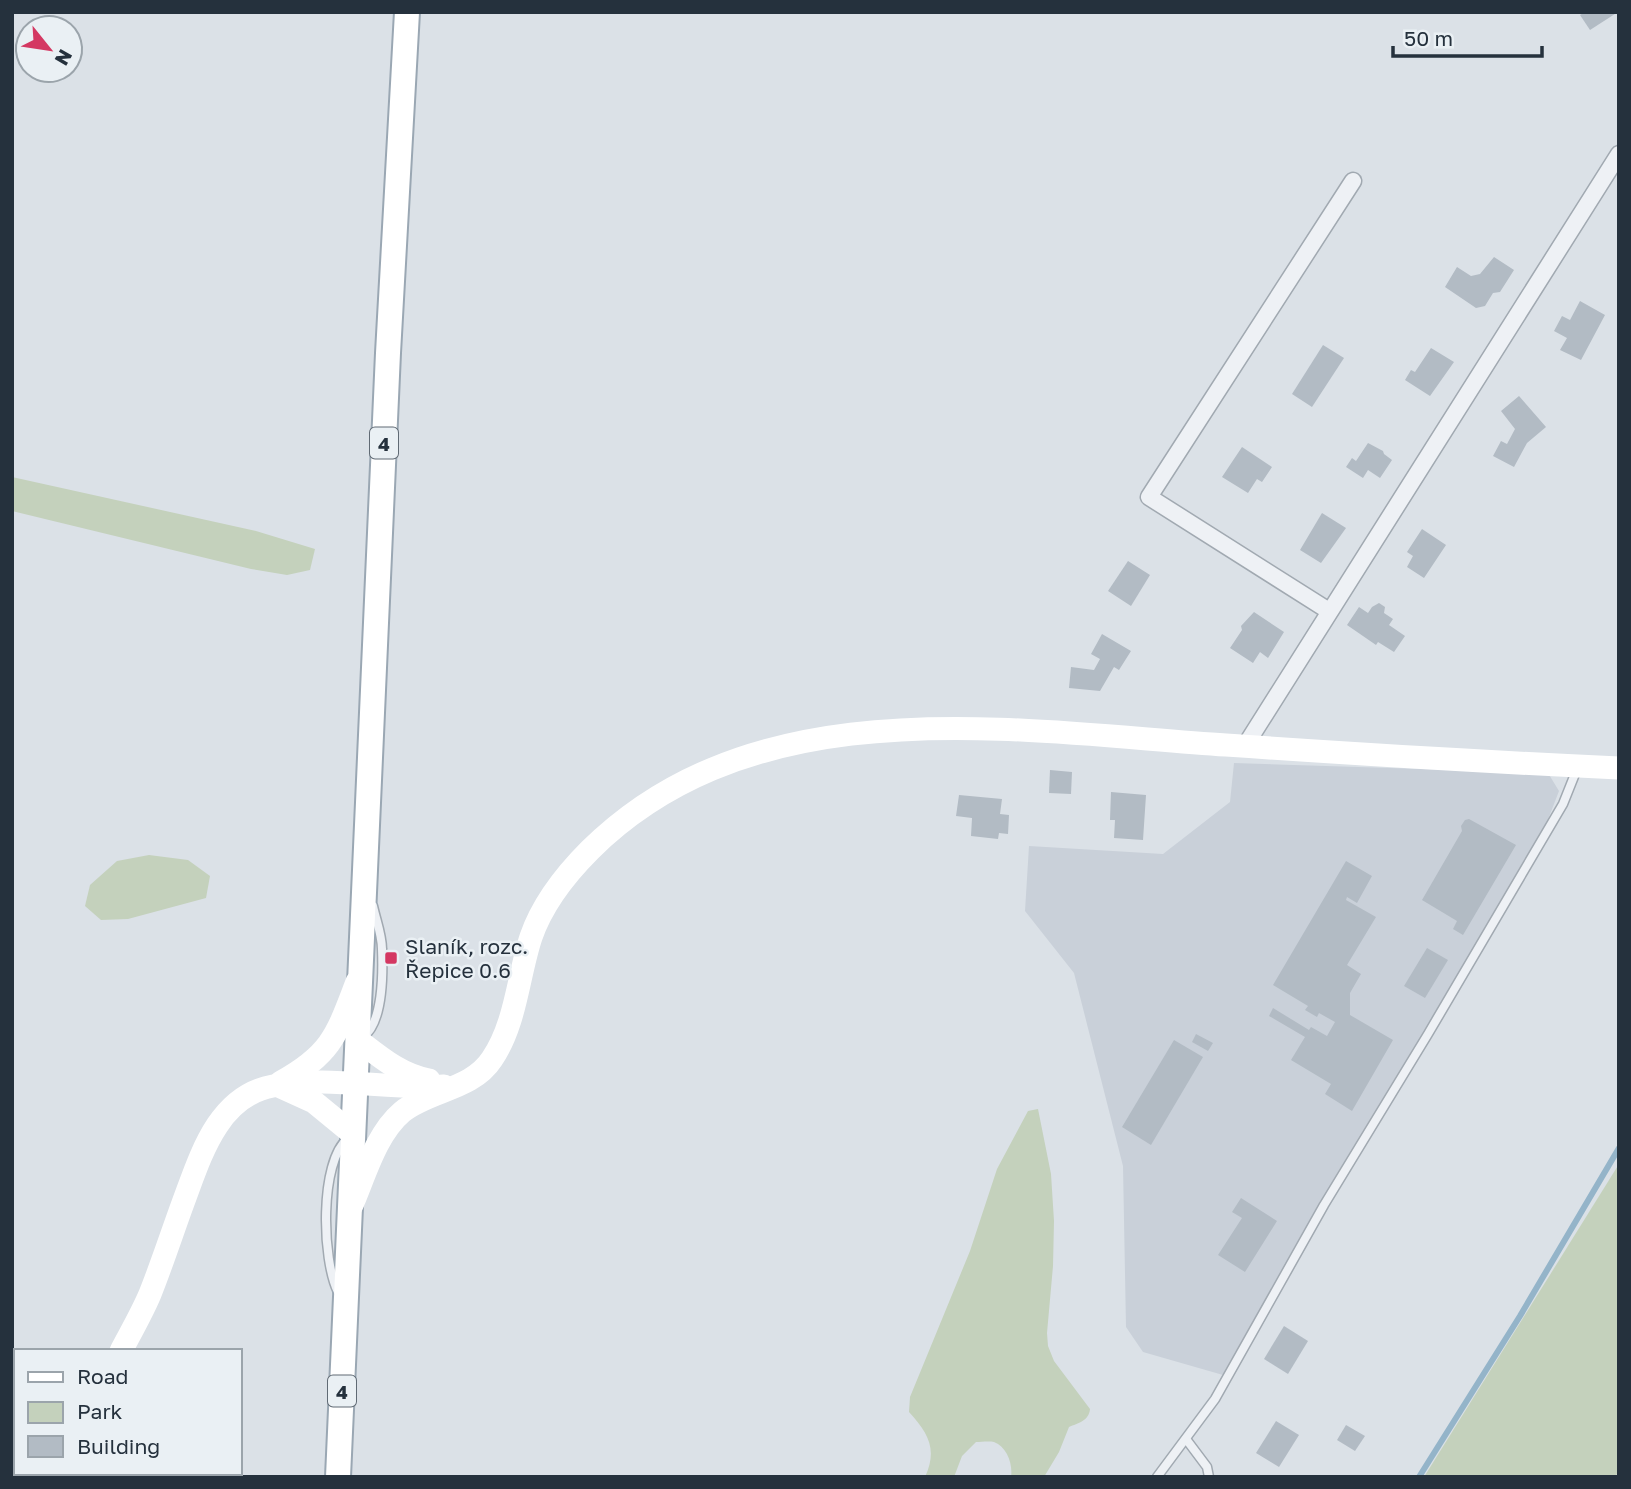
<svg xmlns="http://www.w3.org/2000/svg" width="1631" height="1489" viewBox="0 0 1631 1489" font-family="'Golos Text',sans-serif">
  <rect width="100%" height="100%" fill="#dbe1e7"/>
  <polygon fill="#c9d0d9" points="1234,763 1548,773 1559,791 1544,830 1223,1375 1143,1352 1126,1327 1123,1166 1074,973 1025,911 1029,846 1163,854 1230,802"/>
  <g fill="#c4d1bc">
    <polygon points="12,477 256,531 315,549 310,570 287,575 251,569 12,511"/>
    <polygon points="149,855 188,860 210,876 206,898 128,919 101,920 85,906 90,885 117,861"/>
    <path d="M1038 1109 1051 1174 1054 1221 1053 1266 1047 1333 1048 1346 1054 1361 1090 1409C1089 1421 1078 1423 1069 1427L1059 1452 1044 1477H1011C1013 1464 1007 1447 994 1442 989 1441 981 1442 976 1442L962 1456 954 1477H925C938 1449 928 1433 909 1412L910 1397 970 1251 997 1169 1028 1111Z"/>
    <polygon points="1619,1164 1619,1471 1615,1477 1424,1477"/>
  </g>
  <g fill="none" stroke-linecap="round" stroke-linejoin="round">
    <polyline stroke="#94b4c9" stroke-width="6" points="1419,1477 1520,1316 1619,1148"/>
  </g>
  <g fill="#b2bbc4">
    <polygon points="1585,12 1618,12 1590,30 1580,15"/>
    <polygon points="1494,257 1514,270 1500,292 1493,293 1485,306 1476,308 1445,287 1457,267 1471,276 1480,274"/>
    <polygon points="1580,301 1605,315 1581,360 1560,350 1567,338 1554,331 1562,316 1570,320"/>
    <polygon points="1323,345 1344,358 1312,407 1292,394"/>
    <polygon points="1431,348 1454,362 1430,396 1405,380 1411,370 1415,372"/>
    <polygon points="1519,396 1546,427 1527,443 1514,467 1493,456 1501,441 1507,444 1515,429 1501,411"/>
    <polygon points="1368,443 1383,451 1384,454 1392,460 1380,478 1368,470 1363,478 1346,467 1352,458 1356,461"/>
    <polygon points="1242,447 1272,467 1262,482 1257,479 1248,493 1222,477"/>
    <polygon points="1322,513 1346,528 1321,563 1300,550"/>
    <polygon points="1422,529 1446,545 1424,578 1407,567 1413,556 1407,552"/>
    <polygon points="1128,561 1150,575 1131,606 1108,591"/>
    <polygon points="1379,603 1385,607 1384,613 1393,619 1389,625 1405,636 1394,652 1378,642 1376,645 1347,625 1359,607 1368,613 1372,607"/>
    <polygon points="1254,612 1284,632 1268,658 1260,652 1253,663 1230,648 1242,630 1241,626"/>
    <polygon points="1102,634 1131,651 1119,670 1114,667 1100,691 1069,688 1071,667 1094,670 1100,659 1091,654"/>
    <polygon points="1050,770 1072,772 1071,794 1049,793"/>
    <polygon points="1111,792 1146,795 1143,840 1114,838 1115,820 1110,820"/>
    <polygon points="959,795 1002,799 1000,814 1009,815 1008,834 999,833 998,839 971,836 972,818 956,816"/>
    <polygon points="1469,819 1516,845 1463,935 1453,929 1457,921 1422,900 1462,831 1461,826 1465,820"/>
    <polygon points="1346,861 1372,876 1357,903 1347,897 1346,900 1376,917 1347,965 1361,974 1350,993 1350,1015 1393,1040 1352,1111 1325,1094 1331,1084 1291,1060 1305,1037 1269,1016 1273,1008 1309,1030 1311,1027 1327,1036 1335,1022 1319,1013 1317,1017 1305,1010 1308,1006 1273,985"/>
    <polygon points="1427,948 1448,960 1425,998 1404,986"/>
    <polygon points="1196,1034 1213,1043 1208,1051 1192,1042"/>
    <polygon points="1174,1040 1203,1057 1151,1145 1122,1127"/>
    <polygon points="1241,1198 1277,1221 1245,1272 1218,1255 1242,1218 1232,1212"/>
    <polygon points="1284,1326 1308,1341 1288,1374 1264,1359"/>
    <polygon points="1276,1421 1299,1435 1279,1467 1256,1453"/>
    <polygon points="1346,1425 1365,1436 1355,1451 1337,1440"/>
  </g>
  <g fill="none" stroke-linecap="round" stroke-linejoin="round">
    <g stroke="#a1a9b1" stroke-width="11">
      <g id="lane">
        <path d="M363 1037C383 1023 383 973 382 949 382 935 376 920 373 906"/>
        <path d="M338 1292C322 1260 319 1162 348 1138"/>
        <polyline points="1186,1439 1207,1467 1209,1477"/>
        <polyline points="1157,1477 1215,1399 1324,1205 1428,1034 1563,804 1577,769"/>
      </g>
    </g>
    <g stroke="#a1a9b1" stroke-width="19">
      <g id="street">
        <polyline points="1329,611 1149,497 1353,181"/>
        <polyline points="1245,746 1619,154"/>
      </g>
    </g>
    <g stroke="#9aa7b3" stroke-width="28">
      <polyline id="primary" points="338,1477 388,353 407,12"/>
    </g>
    <use href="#lane" stroke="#eef1f5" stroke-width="8"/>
    <use href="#street" stroke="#eef1f5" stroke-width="16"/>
    <g stroke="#fff" stroke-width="23">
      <path d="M358 1040C380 1057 401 1075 429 1080"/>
      <path d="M281 1082C332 1054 337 1034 357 982"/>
      <polyline points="281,1087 314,1102 353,1134"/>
      <path d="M352 1205C365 1175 376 1134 402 1112 429 1090 472 1090 492 1059 516 1024 518 976 531 937 542 905 566 874 590 850 757 685 1015 731 1226 745 1357 754 1488 762 1619 768"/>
      <path d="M121 1351C131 1332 142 1313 150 1294 162 1264 172 1233 183 1203 200 1158 217 1096 273 1086 329 1075 387 1090 444 1086"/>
      <polyline points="15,1477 19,1473"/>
    </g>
    <use href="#primary" stroke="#fff" stroke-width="24"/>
  </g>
  <rect fill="#d43862" stroke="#eaf0f4" stroke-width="2.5" x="384" y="951" width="14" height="14" rx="3.5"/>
  <g text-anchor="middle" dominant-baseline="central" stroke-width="5" stroke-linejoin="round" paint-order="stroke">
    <g fill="#eaf0f4" stroke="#606a74" stroke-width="2">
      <rect x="370" y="427.5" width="28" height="31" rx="5"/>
      <rect x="328" y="1375.5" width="28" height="31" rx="5"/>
    </g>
    <g font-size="19" font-weight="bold" fill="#25313d">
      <text x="384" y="443">4</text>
      <text x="342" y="1391">4</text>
    </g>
    <g font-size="21" fill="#25313d" stroke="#eaf0f4" text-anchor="start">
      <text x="405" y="946">Slaník, rozc.<tspan x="405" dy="24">Řepice 0.6</tspan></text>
    </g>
  </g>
  <rect width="1631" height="1489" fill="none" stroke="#25313d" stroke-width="28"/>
  <rect x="14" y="1349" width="228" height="126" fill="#eaf0f4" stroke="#9ba4ab" stroke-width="2"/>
  <rect x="28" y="1372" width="35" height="10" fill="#ffffff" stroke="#9ba4ab" stroke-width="2"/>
  <text x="77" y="1384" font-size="21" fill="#25313d">Road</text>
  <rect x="28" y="1402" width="35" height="21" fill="#c4d1bc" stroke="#9ba4ab" stroke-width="2"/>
  <text x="77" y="1419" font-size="21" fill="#25313d">Park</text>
  <rect x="28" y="1436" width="35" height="21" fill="#b2bbc4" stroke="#9ba4ab" stroke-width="2"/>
  <text x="77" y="1454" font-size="21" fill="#25313d">Building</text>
  <g transform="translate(49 49) rotate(120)"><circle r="33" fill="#eaf0f4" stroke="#9ba4ab" stroke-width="2"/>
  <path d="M0-5L12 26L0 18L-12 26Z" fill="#d43862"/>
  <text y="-10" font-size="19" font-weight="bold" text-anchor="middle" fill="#25313d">N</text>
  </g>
  <path d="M1393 46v10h149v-10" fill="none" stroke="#25313d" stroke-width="3.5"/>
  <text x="1404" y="46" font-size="21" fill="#25313d" stroke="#eaf0f4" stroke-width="5" paint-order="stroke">50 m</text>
</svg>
